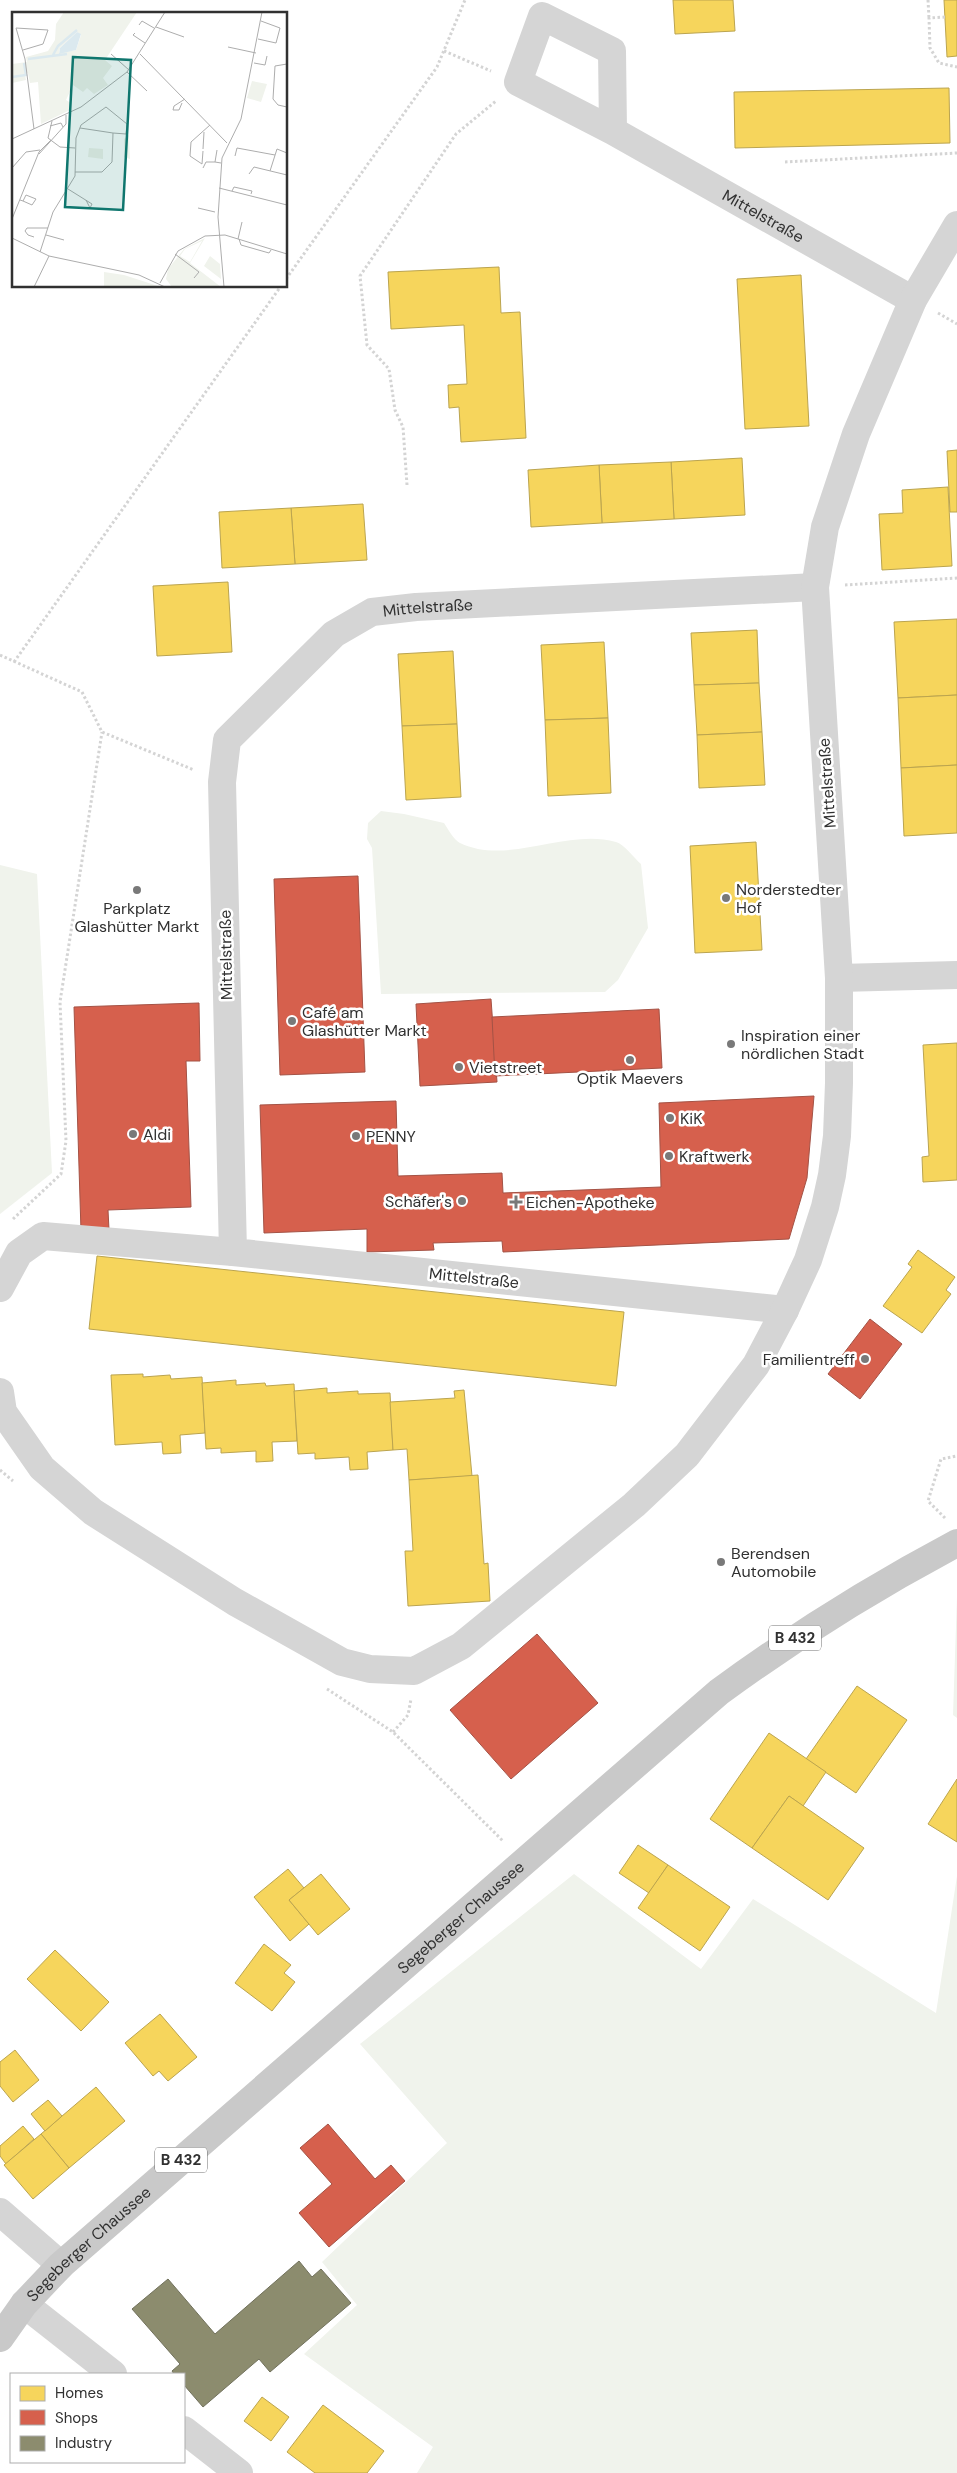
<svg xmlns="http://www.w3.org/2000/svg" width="957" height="2473" viewBox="0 0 957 2473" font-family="'DM Sans',sans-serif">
  <rect width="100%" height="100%" fill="#fff"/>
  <g fill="#f0f3ec">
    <path d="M381 811 404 814 444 823C448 829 454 840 460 843 508 866 566 828 616 842 624 844 634 858 641 864L648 928 618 980 605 992 381 994 372 848 367 839 368 823Z"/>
    <polygon points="0,865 37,874 52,1173 0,1214"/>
    <polygon points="957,1597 957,1718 953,1715"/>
    <polygon points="574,1874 701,1969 753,1899 936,2013 957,1876 957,2473 417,2473 433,2447 304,2354 357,2305 322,2262 447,2143 360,2044"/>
  </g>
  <g fill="#f6d55c" stroke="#bba44f">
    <polygon points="673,0 733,0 735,31 675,34"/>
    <polygon points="944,0 957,0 957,56 947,57"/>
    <polygon points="949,88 950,143 735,148 734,92"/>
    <polygon points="499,267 501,313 520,312 526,438 461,442 459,407 449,408 448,385 467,384 464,325 391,329 388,272"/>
    <polygon points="801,275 809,426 745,429 737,279"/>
    <polygon points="957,450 957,512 950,512 947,451"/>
    <polygon points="742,458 745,515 674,519 671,462"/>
    <polygon points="671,462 674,519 602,523 599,465"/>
    <polygon points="599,465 602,523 531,527 528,470"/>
    <polygon points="948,487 952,566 882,570 879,514 903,513 902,490"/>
    <polygon points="363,504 367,560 295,564 291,508"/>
    <polygon points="291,508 295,564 222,568 219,512"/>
    <polygon points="228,582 232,652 157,656 153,586"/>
    <polygon points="957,619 957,695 898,698 894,622"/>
    <polygon points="757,630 759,683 694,685 691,633"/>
    <polygon points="604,642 608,718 545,720 541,645"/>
    <polygon points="453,651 457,724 402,726 398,654"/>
    <polygon points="759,683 762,732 697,735 694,685"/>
    <polygon points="957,695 957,765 901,768 898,698"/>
    <polygon points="608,718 611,793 548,796 545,720"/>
    <polygon points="457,724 461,797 406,800 402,726"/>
    <polygon points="762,732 765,785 699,788 697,735"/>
    <polygon points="957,765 957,833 904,836 901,768"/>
    <polygon points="756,842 762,950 695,953 690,846"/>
    <polygon points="957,1043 957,1180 923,1182 922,1157 929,1156 923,1045"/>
    <polygon points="918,1250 955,1277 946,1290 951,1294 922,1333 883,1306 912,1267 908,1264"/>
    <polygon points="97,1256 624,1312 616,1386 89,1329"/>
    <polygon points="143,1374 143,1377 170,1375 171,1379 202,1377 205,1433 180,1435 181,1453 163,1454 162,1442 115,1445 111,1375"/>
    <polygon points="236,1380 236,1385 265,1383 266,1386 294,1384 297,1441 272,1442 273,1461 256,1462 256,1451 221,1453 221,1448 206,1449 202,1383"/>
    <polygon points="327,1388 327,1393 358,1391 358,1394 390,1393 393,1450 367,1452 368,1469 350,1470 349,1457 315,1459 315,1453 298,1454 294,1391"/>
    <polygon points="464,1390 472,1476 409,1480 407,1449 393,1450 390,1402 455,1398 454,1391"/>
    <polygon points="478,1475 484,1564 488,1563 490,1601 408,1606 405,1551 413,1551 409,1480"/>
    <polygon points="857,1686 907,1720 856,1793 806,1759"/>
    <polygon points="769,1733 826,1772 803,1806 789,1796 752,1848 710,1819"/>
    <polygon points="957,1779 957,1842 928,1824"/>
    <polygon points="789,1796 864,1848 828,1900 752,1848"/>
    <polygon points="638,1845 668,1865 649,1893 619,1873"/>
    <polygon points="668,1865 730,1907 700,1951 638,1908"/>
    <polygon points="288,1869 304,1888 289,1900 309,1924 290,1941 254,1897"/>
    <polygon points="321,1874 350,1909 318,1935 289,1900"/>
    <polygon points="264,1944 291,1965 284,1973 295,1982 272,2011 235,1983"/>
    <polygon points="55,1950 109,2002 81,2031 27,1979"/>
    <polygon points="160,2014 197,2057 168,2081 159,2071 153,2076 125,2043"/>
    <polygon points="15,2050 39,2080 13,2102 0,2086 0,2062"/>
    <polygon points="96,2087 125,2121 69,2168 41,2134"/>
    <polygon points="48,2100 62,2116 45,2131 31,2114"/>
    <polygon points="23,2126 34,2139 6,2164 0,2156 0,2146"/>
    <polygon points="41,2134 69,2168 33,2199 4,2165"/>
    <polygon points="262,2397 289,2417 271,2441 244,2421"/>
    <polygon points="323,2405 384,2451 367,2473 315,2473 287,2452"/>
  </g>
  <g fill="#d6604d" stroke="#a45245">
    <polygon points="358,876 365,1072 280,1075 274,879"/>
    <polygon points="491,999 497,1082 420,1086 416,1004"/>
    <polygon points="199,1003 200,1061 186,1061 191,1207 108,1210 109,1230 81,1231 74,1007"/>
    <polygon points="659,1009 662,1068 495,1076 492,1017"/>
    <polygon points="814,1096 807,1178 789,1239 503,1252 502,1241 433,1243 434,1250 367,1252 367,1229 264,1233 260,1105 396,1101 398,1176 502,1173 503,1193 661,1187 659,1103"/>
    <polygon points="870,1319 902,1344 860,1399 828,1374"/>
    <polygon points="537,1634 598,1703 511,1779 450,1710"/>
    <polygon points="328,2124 375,2179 391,2165 405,2181 329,2247 299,2213 332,2184 300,2148"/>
  </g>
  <polygon fill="#8c8c6e" stroke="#71715c" points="299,2261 312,2277 321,2269 351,2303 270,2372 259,2359 203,2407 184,2385 184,2374 174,2374 172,2371 180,2364 132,2309 168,2279 215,2334"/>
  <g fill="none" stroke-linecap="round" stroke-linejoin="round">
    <g stroke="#d4d4d4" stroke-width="3" stroke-dasharray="2.5 2.5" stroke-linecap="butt">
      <polyline points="928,0 929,18"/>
      <polyline points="945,17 929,18 930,48 939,63 957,67"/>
      <polyline points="444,51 491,71"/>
      <polyline points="785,162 957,153"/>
      <polyline points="286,279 437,67 465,0"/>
      <polyline points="938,313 957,324"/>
      <polyline points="407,485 403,427 395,410 389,369 367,345 360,276 456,134 496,101"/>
      <polyline points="845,585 957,578"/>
      <polyline points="0,655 82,692 102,732 194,770"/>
      <polyline points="14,662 281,286"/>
      <polyline points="13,1219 61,1174 66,1141 60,1002 102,732"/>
      <polyline points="0,1470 13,1481"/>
      <polyline points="945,1518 928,1501 941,1459 957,1456"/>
      <polyline points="327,1689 393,1732 503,1841"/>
      <polyline points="393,1732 408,1715 411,1699"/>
    </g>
    <g stroke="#d5d5d5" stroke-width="28">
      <path id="s1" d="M613 131 612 51 542 16 518 82 613 131 913 300"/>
      <polyline points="839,978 957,975"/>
      <polyline points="0,1288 19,1253 43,1236 233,1252"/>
      <path id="s2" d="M785 1310 233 1252 222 782 227 740 334 634 372 612 416 607 815 587"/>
      <polyline points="0,1392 3,1412 42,1468 93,1512 235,1602 342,1662 370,1669 414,1671 461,1646 634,1505 687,1455 756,1365 785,1310 808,1260 825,1207 832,1175 837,1136 839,1083 839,978 815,587 825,527 856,434 913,300 957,225"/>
      <polyline points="0,2212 61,2265"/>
      <polyline points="24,2304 113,2374"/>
      <polyline points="184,2430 239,2473"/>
    </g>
    <path stroke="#c9c9c9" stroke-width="28" id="s3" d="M0 2338 24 2304 61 2265 719 1692C794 1637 874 1587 957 1543"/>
  </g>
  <g fill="#797979" stroke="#fff" stroke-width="2">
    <circle cx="137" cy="890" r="5"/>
    <circle cx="726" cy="898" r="5"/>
    <circle cx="292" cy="1021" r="5"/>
    <circle cx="731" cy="1044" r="5"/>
    <circle cx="630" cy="1060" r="5"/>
    <circle cx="459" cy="1067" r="5"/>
    <circle cx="670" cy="1118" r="5"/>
    <circle cx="133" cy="1134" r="5"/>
    <circle cx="356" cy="1136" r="5"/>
    <circle cx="669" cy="1156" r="5"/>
    <circle cx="462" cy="1201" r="5"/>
    <path d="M513.5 1194.5h5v5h5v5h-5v5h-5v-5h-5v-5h5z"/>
    <circle cx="865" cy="1359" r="5"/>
    <circle cx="721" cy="1562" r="5"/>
  </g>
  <g text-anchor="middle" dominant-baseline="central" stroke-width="5" stroke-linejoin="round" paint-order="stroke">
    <g fill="#fff" stroke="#6f6f6f" stroke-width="1">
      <rect x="769" y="1625.5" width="52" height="25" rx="4"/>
      <rect x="155" y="2147.5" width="52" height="25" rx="4"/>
    </g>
    <g font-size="15" font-weight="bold" fill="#313131">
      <text x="795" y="1638">B 432</text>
      <text x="181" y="2160">B 432</text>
    </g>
    <g font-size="16" fill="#313131" stroke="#fff">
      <text stroke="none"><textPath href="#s1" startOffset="508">Mittelstraße</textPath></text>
      <text stroke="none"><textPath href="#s2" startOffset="1318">Mittelstraße</textPath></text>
      <text transform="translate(827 783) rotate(-94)">Mittelstraße</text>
      <text transform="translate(226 955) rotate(-91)">Mittelstraße</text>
      <text transform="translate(474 1278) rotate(6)">Mittelstraße</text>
      <text stroke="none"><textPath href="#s3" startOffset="625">Segeberger Chaussee</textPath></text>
      <text stroke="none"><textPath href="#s3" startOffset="130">Segeberger Chaussee</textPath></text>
    </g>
    <g font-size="16" fill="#313131" stroke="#fff" text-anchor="start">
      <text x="736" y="889">Norderstedter<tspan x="736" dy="18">Hof</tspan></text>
      <text x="137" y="908" text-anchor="middle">Parkplatz<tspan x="137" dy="18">Glashütter Markt</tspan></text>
      <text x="302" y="1012">Café am<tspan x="302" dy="18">Glashütter Markt</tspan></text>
      <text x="741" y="1035">Inspiration einer<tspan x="741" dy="18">nördlichen Stadt</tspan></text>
      <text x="469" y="1067">Vietstreet</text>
      <text x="630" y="1078" text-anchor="middle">Optik Maevers</text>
      <text x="680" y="1118">KiK</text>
      <text x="143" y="1134">Aldi</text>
      <text x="366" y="1136">PENNY</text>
      <text x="679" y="1156">Kraftwerk</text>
      <text x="452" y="1201" text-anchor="end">Schäfer's</text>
      <text x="526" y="1202">Eichen-Apotheke</text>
      <text x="855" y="1359" text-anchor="end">Familientreff</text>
      <text x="731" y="1553">Berendsen<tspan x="731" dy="18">Automobile</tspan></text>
    </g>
  </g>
  <g transform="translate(12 12)">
    <rect width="275" height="275" fill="#fff"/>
    <path d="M52 0H125L93 48 100 54 91 66 96 73 82 82 75 76 71 80 61 73 54 88 59 91 58 98 29 112 26 70 18 71 16 61 13 62 14 68 0 71V52L15 50 14 45 36 39 43 28 44 12ZM65 20 69 23 64 38 47 41 48 36ZM240 69 255 72 249 90 235 86ZM117 123 118 147 112 145V127ZM77 136 91 137V147L76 145ZM193 226 178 251 209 275H160L154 267 156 257 172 237ZM190 229 178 250 168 244 173 237ZM198 244 208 252 209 267 192 254ZM92 260 112 263 149 275H92Z" fill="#f0f3ec" fill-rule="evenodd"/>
    <path d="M65 20 69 22 64 38 47 42 48 36Z" fill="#dbe9ef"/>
    <path fill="none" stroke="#dbe9ef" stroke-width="2.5" d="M41 43 46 34 65 18M16 47 55 42M0 65 14 63 12 51"/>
    <path fill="none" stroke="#adadad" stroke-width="1" d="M127 13 130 9 142 16M144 15 172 25M123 21 121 23 133 31M246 27 264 31 268 16 249 9M216 35 244 41M11 38 31 32 36 18 4 16 13 47 22 117M99 42 117 58M128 42 215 131M242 51 253 53 255 44M275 52 263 54 261 87 266 93 275 95M115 60 135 79M170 91 167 98H161L162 94 173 87M40 109 36 126 48 135 63 136M38 114 49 111 51 115M0 127 69 95 115 60 153 0M191 137 192 120M205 138 203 150 209 151M191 139 190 152 178 144 179 130 198 113M27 142 54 112V103M223 144 225 136 263 143M0 156 14 140 28 138M191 156 194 150H203M258 159 265 137 275 141M63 160H90L100 150 101 121 68 116M237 162 242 155 275 163M207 176 275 193M56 177 80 192 78 196 74 188M220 179 222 175 240 179 239 182M8 188 11 189 14 183 24 187 20 193 11 189M186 196 203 200M0 207 27 140 39 128M34 223 52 228M22 225 16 223 13 219 15 216H36M0 226 37 244 127 263 153 275M226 227 230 210M227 227 229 233 257 241 259 238M28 240 41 200 63 164 64 126 69 113 94 95 115 112 114 122 101 121M163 242 187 260 182 266M148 271 166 239 193 224 213 223 275 242M22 275 37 244M212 275 206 205 210 146 229 107 250 0"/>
    <path fill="#0f766e" fill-opacity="0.15" stroke="#0f766e" stroke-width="2.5" d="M61 45 119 48 111 198 53 195Z"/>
    <rect width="275" height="275" fill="none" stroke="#313131" stroke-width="2.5"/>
  </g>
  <rect x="10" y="2373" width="175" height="90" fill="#ffffff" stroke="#adadad"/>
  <rect x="20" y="2386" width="25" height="15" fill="#f6d55c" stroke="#adadad"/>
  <text x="55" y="2398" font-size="15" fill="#313131">Homes</text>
  <rect x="20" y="2410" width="25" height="15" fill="#d6604d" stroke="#adadad"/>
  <text x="55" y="2423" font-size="15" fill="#313131">Shops</text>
  <rect x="20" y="2436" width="25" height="15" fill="#8c8c6e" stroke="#adadad"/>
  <text x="55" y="2448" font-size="15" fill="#313131">Industry</text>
</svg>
